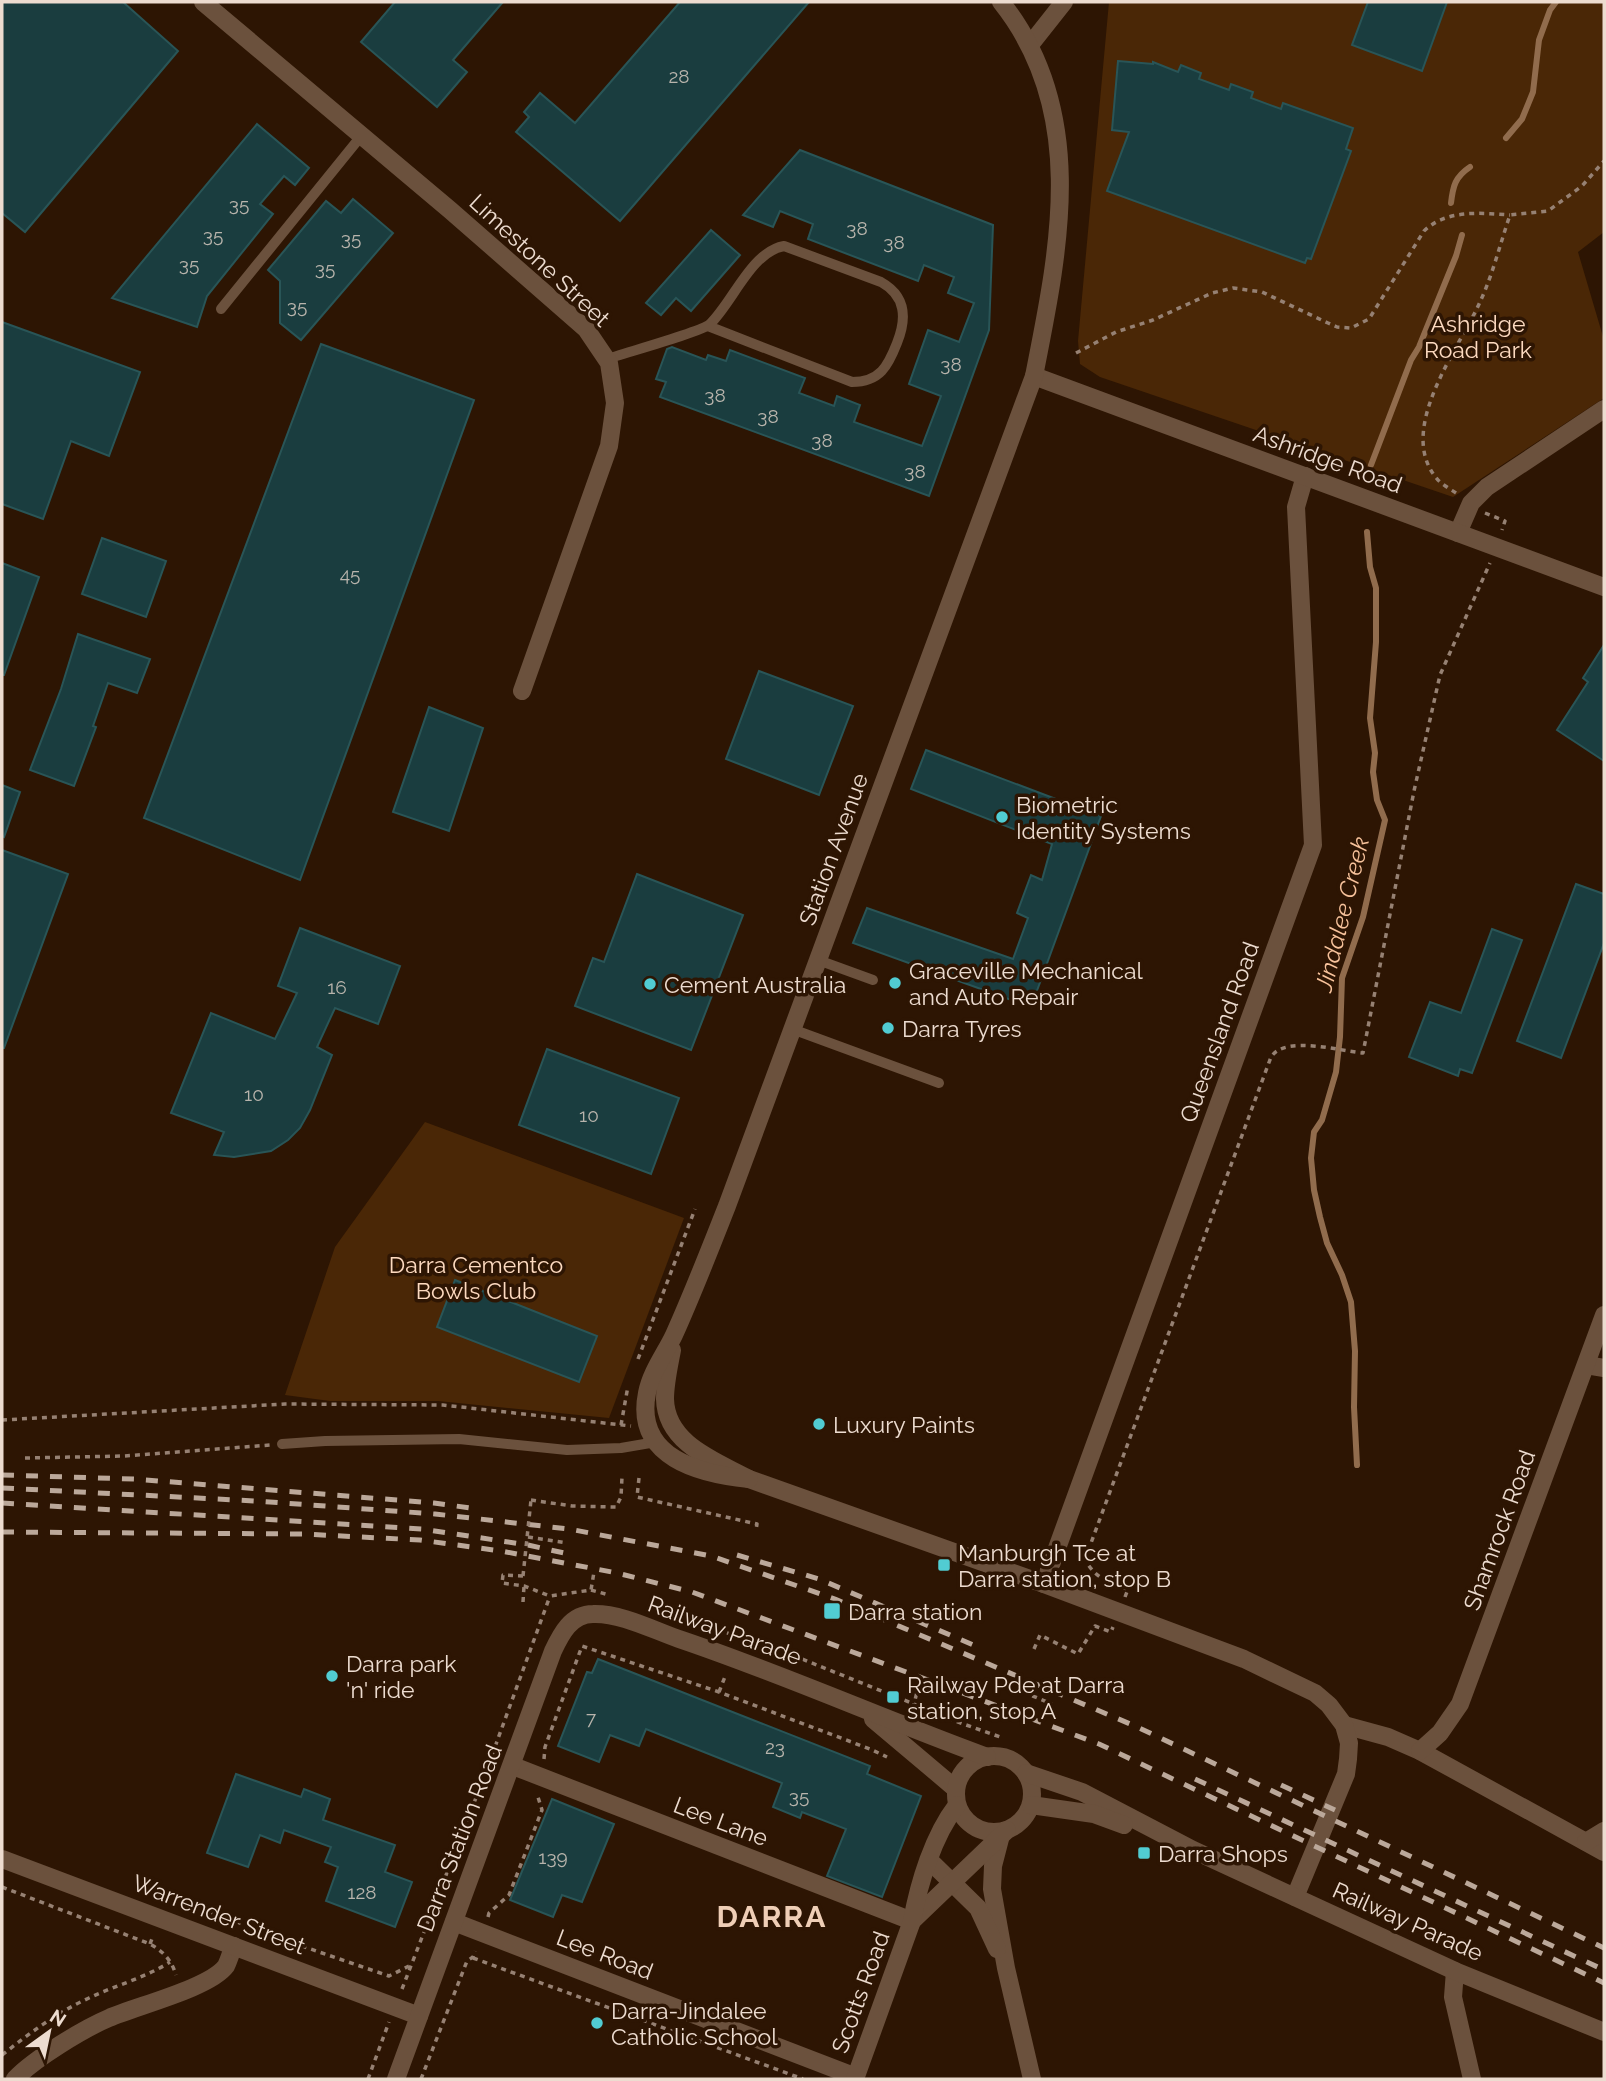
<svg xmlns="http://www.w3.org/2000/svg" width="1606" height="2081" viewBox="0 0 1606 2081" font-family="Raleway,sans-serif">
  <rect width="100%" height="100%" fill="#2d1503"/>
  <g fill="#4a2706">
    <polygon points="1109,2 1604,2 1604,232 1578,252 1604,340 1604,398 1453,497 1100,377 1080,364 1078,341"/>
    <polygon points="425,1122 684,1218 609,1418 438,1401 330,1401 285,1395 335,1247"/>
  </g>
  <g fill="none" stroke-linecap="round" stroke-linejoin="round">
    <g stroke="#916c4d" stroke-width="6">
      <polyline points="1506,138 1522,119 1533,92 1539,40 1550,10 1556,2"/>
      <path d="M1451 203C1453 186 1455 177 1470 167"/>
      <polyline points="1371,465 1411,360 1419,347 1456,256 1462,235"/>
      <polyline points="1357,1465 1354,1407 1355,1351 1351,1302 1342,1275 1327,1243 1320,1217 1314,1190 1311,1158 1314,1132 1322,1120 1336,1072 1340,1037 1342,978 1363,917 1385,820 1377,800 1373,772 1375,753 1370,718 1376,642 1376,588 1370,567 1367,532"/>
    </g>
  </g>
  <g fill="#1a3d3f" stroke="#295557" stroke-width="2">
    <polygon points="2,2 123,2 178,51 25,232 2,213"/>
    <polygon points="395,2 503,2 453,60 467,72 437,107 361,42"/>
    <polygon points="680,2 809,2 620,221 516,132 529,117 524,112 540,93 575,123"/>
    <polygon points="1368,2 1447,2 1422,71 1352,45"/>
    <polygon points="1118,61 1153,64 1153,62 1178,72 1181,65 1201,73 1199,79 1229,90 1231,84 1253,92 1251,98 1281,109 1283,103 1353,128 1346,149 1351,151 1311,259 1307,258 1305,263 1107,191 1129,132 1112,130"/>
    <polygon points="257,124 309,168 295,185 284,176 260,204 273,214 207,296 197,327 112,298"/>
    <polygon points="800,150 993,225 989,330 929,496 660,397 666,382 656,379 667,349 672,347 706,360 708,355 726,361 730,350 805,378 799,393 834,406 837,396 860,405 854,422 922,446 941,396 909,384 928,330 959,342 974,303 948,293 954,277 924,265 918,281 808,239 813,224 780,211 773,227 743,215"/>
    <polygon points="353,199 393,233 301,340 280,323 280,281 268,270 326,201 341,213"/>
    <polygon points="711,230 740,255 691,311 676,298 661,315 646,303"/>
    <polygon points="2,322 140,372 109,456 71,441 43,519 2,504"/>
    <polygon points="321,344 474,400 300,880 144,818"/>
    <polygon points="102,538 166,561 146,617 82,594"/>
    <polygon points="2,563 39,577 4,675 2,675"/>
    <polygon points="78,634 150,659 137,693 108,683 93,726 96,727 74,786 30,770 61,689"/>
    <polygon points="1604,645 1604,761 1557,730 1588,682 1583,678"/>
    <polygon points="759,671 853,706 819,795 726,759"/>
    <polygon points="429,707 483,728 449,831 393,812"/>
    <polygon points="926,750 1101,816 1031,1007 853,943 867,908 1013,959 1028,918 1017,913 1031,875 1042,880 1052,844 911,789"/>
    <polygon points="2,785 20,792 4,837 2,836"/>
    <polygon points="2,850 68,874 4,1048 2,1048"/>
    <polygon points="637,874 743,915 691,1050 575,1006 593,958 604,962"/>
    <polygon points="1576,884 1604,894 1604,943 1561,1058 1517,1041"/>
    <polygon points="300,928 400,966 378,1024 335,1008 317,1047 332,1055 310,1110 300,1128 288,1140 271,1151 234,1157 214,1155 224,1132 171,1113 211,1013 275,1039 297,993 278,986"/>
    <polygon points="1492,929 1522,940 1472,1073 1460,1069 1458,1076 1409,1057 1430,1002 1461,1013"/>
    <polygon points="547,1049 679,1098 651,1174 519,1125"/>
    <polygon points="455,1280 597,1336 579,1382 437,1327"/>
    <polygon points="598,1659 870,1766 867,1774 921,1796 882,1897 827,1876 846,1829 802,1812 800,1818 773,1807 782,1783 646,1729 639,1746 610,1735 599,1762 558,1746 587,1672 592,1673"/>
    <polygon points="236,1774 301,1797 304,1789 330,1799 323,1820 395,1845 385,1872 412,1882 395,1927 326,1901 338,1867 325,1862 331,1847 284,1830 280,1843 260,1835 248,1867 207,1853"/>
    <polygon points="552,1799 614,1824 582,1902 562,1895 553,1917 510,1900"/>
  </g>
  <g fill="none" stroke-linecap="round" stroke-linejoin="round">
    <g stroke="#968173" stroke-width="3.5" stroke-dasharray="5 5" stroke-linecap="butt">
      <path d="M1076 353 1116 332 1153 320 1212 293 1233 288 1262 292 1328 323 1337 327 1351 328 1369 319 1424 231C1447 209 1480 213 1510 215"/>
      <path d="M1456 493C1450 489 1443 485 1438 480 1394 431 1459 349 1480 302 1493 274 1500 244 1510 215L1548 211 1582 186 1604 161"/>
      <polyline points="1485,513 1505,521 1502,530"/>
      <polyline points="638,1359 695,1209"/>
      <polyline points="2,1420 285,1404 443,1405 631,1426"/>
      <polyline points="621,1425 628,1386"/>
      <polyline points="25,1458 124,1456 270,1445"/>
      <polyline points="639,1478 637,1497 757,1524 756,1530"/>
      <polyline points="531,1500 572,1506 616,1507 621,1497 622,1477"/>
      <polyline points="528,1537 567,1543"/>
      <polyline points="523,1576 503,1575 502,1583 524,1586 550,1596 591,1590 594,1572"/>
      <polyline points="591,1590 609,1595"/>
      <path d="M1125 1597 1128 1589C1110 1583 1097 1579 1087 1563L1091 1543 1271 1057C1285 1035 1340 1051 1363 1053L1414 791 1440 675 1490 563"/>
      <polyline points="523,1602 524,1586"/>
      <polyline points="670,1614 782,1651 914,1704"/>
      <polyline points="1034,1649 1040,1635 1078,1654 1095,1626 1111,1632 1113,1627"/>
      <polyline points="919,1684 914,1704 938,1716"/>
      <polyline points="719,1692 726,1674"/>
      <polyline points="1023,1692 1052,1704"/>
      <polyline points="938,1715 1003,1738"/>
      <polyline points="544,1759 545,1747 582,1646 719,1692 870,1749 887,1757"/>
      <path d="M2 1887 150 1944C163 1951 172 1961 176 1975"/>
      <polyline points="165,1902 167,1896 296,1944 389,1976 409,1966"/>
      <polyline points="488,1917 489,1913 509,1895 542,1810 537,1794"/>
      <polyline points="150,1944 153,1936"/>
      <polyline points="473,1958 803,2079"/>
      <polyline points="402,1989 484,1777 550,1596"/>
      <path d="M2 2055C30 2033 56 2013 89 1998 116 1985 145 1978 170 1962"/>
      <polyline points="368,2079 389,2022"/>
      <polyline points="421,2079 467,1961 473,1957 475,1951"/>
    </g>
    <g stroke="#6b513d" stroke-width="10">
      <polyline points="221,309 362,135"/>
      <path d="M607 359C624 353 701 332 710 324 733 302 751 252 784 246L881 282C906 296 907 318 897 343 888 366 880 382 852 382L708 326"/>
      <polyline points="818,960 873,980"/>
      <polyline points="792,1029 939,1083"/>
      <polyline points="282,1444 325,1441 459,1439 567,1450 621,1448 656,1442"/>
    </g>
    <g stroke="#6b513d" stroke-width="18">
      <polyline points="203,2 450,210 586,329 609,363 615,403 609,446 522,691"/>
      <polyline points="1030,45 1064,2"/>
      <polyline points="1458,533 1471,503 1487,487 1604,409"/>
      <polyline points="1586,1365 1604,1368"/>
      <polyline points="1044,1584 1313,845 1296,507 1305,476"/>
      <polyline points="1344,1725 1388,1737 1420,1751 1604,1852"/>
      <polyline points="1420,1751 1440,1733 1460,1704 1604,1315"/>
      <polyline points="513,1766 912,1921"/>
      <polyline points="1000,1839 993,1866 992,1889 1006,1968 1032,2079"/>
      <polyline points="1586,1842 1604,1831"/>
      <polyline points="930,1861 978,1908 997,1949"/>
      <polyline points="454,1922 856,2077"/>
      <polyline points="1455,1971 1453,1997 1472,2079"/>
      <path d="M15 2079C34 2059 83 2029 109 2018 136 2006 210 1988 226 1966 229 1960 231 1952 234 1946"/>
    </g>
    <g stroke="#6b513d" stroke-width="18">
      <polyline points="1034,376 1604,587"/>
      <path d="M672 1350C669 1366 665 1383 665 1399 666 1444 716 1461 749 1479L1044 1584 1244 1659 1315 1693 1329 1705 1344 1725 1349 1743 1348 1759 1346 1774 1295 1897"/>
      <path d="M749 1479C700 1474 634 1458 647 1393 651 1372 665 1354 674 1335 693 1293 710 1249 727 1206L1034 376C1059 250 1089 112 1001 2"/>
      <polyline points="873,1719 956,1789"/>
      <circle cx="994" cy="1794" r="38"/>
      <polyline points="1026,1773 1082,1792 1193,1850 1455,1971 1604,2032"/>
      <polyline points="1031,1805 1094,1814 1124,1825"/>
      <polyline points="2,1859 419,2016"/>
      <polyline points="912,1921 1007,1830"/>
      <path d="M396 2079 553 1651C561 1634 571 1614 593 1614 621 1613 653 1630 679 1639 783 1674 883 1719 987 1757"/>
      <path d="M855 2079 912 1921C919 1883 933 1836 957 1805"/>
    </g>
    <g stroke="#bba89a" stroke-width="5" stroke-dasharray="12 12" stroke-linecap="butt">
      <polyline points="2,1475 134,1479 434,1503 478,1509"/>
      <polyline points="2,1488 256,1501 435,1514 569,1529 711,1556 835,1599 1135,1726 1604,1948"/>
      <polyline points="2,1503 422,1529 528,1545 564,1553"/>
      <polyline points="2,1532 302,1534 420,1540 501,1551 617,1573 692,1592 1099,1744 1604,1983"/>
      <polyline points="737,1555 819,1579 978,1647"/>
      <polyline points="1195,1779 1604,1970"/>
      <polyline points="1281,1785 1335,1810"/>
    </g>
    <polyline stroke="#968173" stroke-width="3.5" stroke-dasharray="5 5" stroke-linecap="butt" points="523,1576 531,1500"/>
  </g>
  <g fill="#51ccd2" stroke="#2d1503" stroke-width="2.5">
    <circle cx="1002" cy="817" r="7"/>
    <circle cx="895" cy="983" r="7"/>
    <circle cx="650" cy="984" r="7"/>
    <circle cx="888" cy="1028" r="7"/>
    <circle cx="819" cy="1424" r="7"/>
    <rect x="937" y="1558" width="14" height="14" rx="3.5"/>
    <rect x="823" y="1602" width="18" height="18" rx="3.5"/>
    <circle cx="332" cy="1676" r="7"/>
    <rect x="886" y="1690" width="14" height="14" rx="3.5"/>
    <rect x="1137" y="1846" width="14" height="14" rx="3.5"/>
    <circle cx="597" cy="2023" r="7"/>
  </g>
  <g text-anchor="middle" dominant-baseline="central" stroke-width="7" stroke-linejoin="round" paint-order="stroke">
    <g font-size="19" fill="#b8b4ac">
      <text x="679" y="76">28</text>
      <text x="239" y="204">35</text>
      <text x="857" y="228">38</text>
      <text x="213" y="235">35</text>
      <text x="351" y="238">35</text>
      <text x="894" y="242">38</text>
      <text x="189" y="264">35</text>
      <text x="325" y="268">35</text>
      <text x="297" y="306">35</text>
      <text x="951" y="364">38</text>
      <text x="715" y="395">38</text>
      <text x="768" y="416">38</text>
      <text x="822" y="440">38</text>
      <text x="915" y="471">38</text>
      <text x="350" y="574">45</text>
      <text x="337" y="987">16</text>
      <text x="254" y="1094">10</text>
      <text x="589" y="1115">10</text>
      <text x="591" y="1718">7</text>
      <text x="775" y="1747">23</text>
      <text x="799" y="1796">35</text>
      <text x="553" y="1857">139</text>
      <text x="362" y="1892">128</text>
    </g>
    <g font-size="23" fill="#eddcd0" stroke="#2d1503">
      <text transform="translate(540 260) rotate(43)">Limestone Street</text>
      <text transform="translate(1328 459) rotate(20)">Ashridge Road</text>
      <text transform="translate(833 849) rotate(-70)">Station Avenue</text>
      <text transform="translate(1219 1032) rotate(-70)">Queensland Road</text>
      <text transform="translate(1499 1530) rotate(-70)">Shamrock Road</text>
      <text transform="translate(725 1630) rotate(20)">Railway Parade</text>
      <text transform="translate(721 1821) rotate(21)">Lee Lane</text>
      <text transform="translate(459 1838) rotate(-69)">Darra Station Road</text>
      <text transform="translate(219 1914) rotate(21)">Warrender Street</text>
      <text transform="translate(1408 1921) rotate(24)">Railway Parade</text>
      <text transform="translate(605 1954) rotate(21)">Lee Road</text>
      <text transform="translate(860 1992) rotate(-70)">Scotts Road</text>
    </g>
    <g font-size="23" fill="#fddac0" stroke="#2d1503">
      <text x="1478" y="323">Ashridge<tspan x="1478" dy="26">Road Park</tspan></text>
      <text x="476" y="1264">Darra Cementco<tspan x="476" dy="26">Bowls Club</tspan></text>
    </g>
    <g font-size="23" fill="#eddcd0" stroke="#2d1503" text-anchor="start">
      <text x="1016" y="804">Biometric<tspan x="1016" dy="26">Identity Systems</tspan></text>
      <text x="909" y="970">Graceville Mechanical<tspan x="909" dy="26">and Auto Repair</tspan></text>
      <text x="664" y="984">Cement Australia</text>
      <text x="902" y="1028">Darra Tyres</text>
      <text x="833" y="1424">Luxury Paints</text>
      <text x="958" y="1552">Manburgh Tce at<tspan x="958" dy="26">Darra station, stop B</tspan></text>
      <text x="848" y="1611">Darra station</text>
      <text x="346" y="1663">Darra park<tspan x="346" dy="26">'n' ride</tspan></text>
      <text x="907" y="1684">Railway Pde at Darra<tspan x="907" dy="26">station, stop A</tspan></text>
      <text x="1158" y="1853">Darra Shops</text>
      <text x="611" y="2010">Darra-Jindalee<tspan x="611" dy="26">Catholic School</tspan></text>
    </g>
    <g font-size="24" font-style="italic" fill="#f7c29b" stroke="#2d1503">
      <text transform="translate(1342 914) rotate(-76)">Jindalee Creek</text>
    </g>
    <g font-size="30" font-weight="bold" letter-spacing="2" fill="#efceb6" stroke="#2d1503">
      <text x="772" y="1916">DARRA</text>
    </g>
  </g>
  <rect width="1606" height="2081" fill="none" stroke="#eddcd0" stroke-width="7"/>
  <g transform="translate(49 2032) rotate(33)" stroke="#2d1503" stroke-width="5" paint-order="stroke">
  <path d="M0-5L12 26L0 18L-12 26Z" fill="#eddcd0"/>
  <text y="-10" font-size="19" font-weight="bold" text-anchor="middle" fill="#eddcd0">N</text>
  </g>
</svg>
